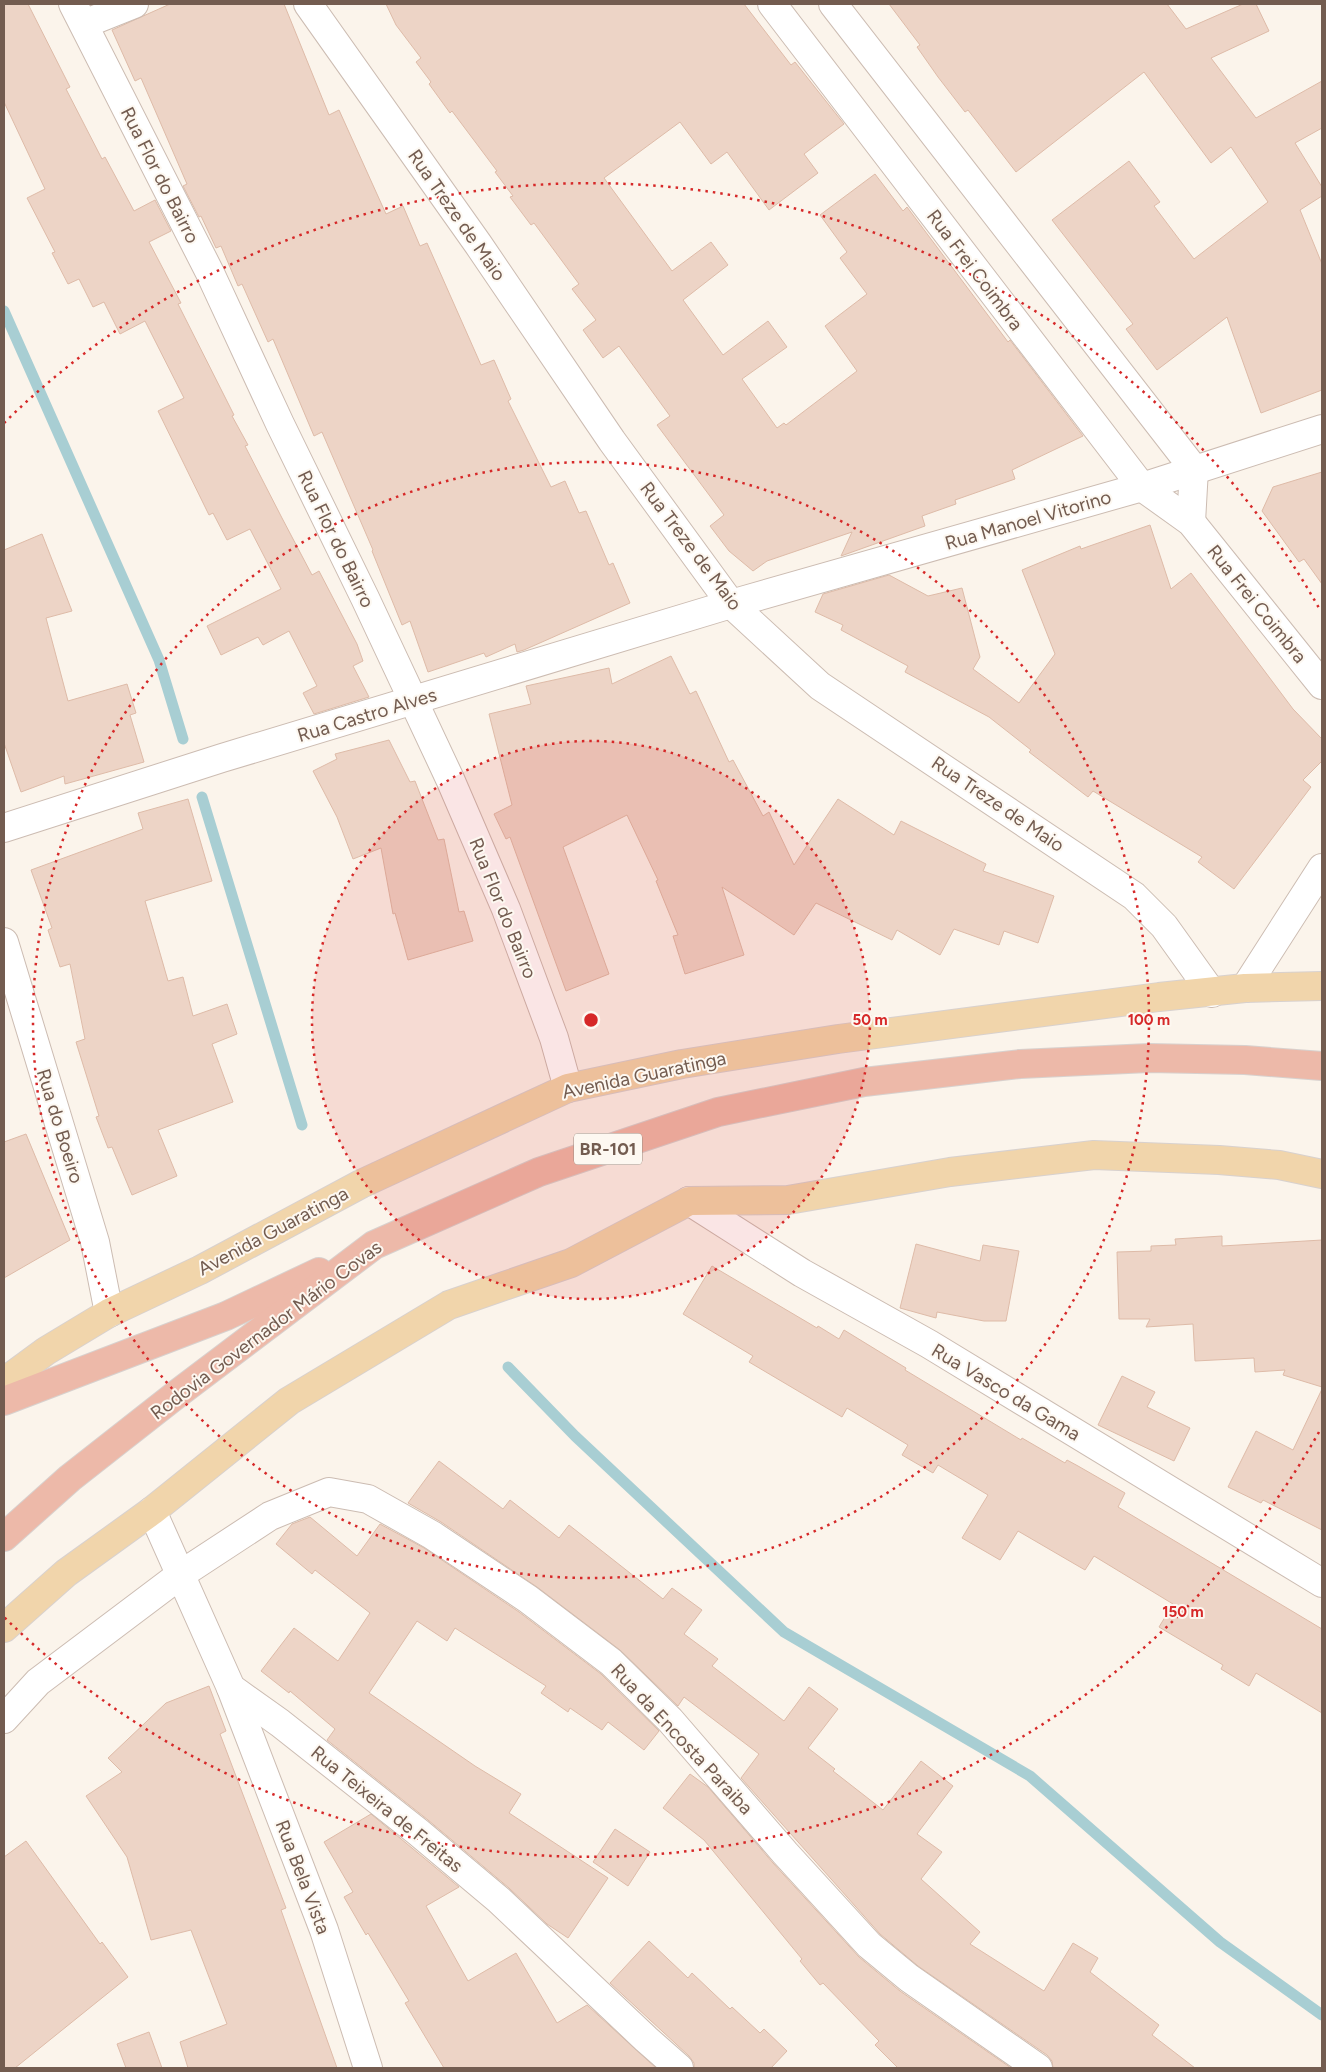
<svg xmlns="http://www.w3.org/2000/svg" width="1326" height="2072" viewBox="0 0 1326 2072" font-family="Figtree,sans-serif">
  <rect width="100%" height="100%" fill="#fbf4eb"/>
  <g fill="none" stroke-linecap="round" stroke-linejoin="round">
    <g stroke="#a8ced3" stroke-width="11">
      <polyline points="4,311 159,660 183,739"/>
      <polyline points="202,797 302,1125"/>
      <polyline points="508,1367 575,1436 784,1632 1030,1776 1220,1942 1322,2015"/>
    </g>
  </g>
  <g fill="#edd4c6" stroke="#debba8">
    <polygon points="4,4 28,4 70,87 66,89 102,159 105,157 134,211 155,200 171,231 149,242 181,303 178,304 234,415 232,416 248,445 245,446 282,518 312,575 319,571 357,644 363,661 353,666 369,697 314,714 303,693 317,686 289,631 263,645 258,637 221,655 207,626 281,589 250,529 227,540 213,513 209,515 158,411 184,398 145,321 120,334 104,302 93,307 79,279 68,284 52,253 55,252 27,198 45,189 4,102"/>
    <polygon points="170,4 284,4 329,115 339,110 386,214 403,206 420,246 427,243 481,365 494,360 511,399 508,401 551,487 565,481 579,513 586,511 609,565 613,563 630,603 524,650 517,652 515,644 486,657 484,653 428,672 410,621 402,625 372,551 373,550 322,432 314,436 273,339 268,342 242,284 238,286 221,246 216,248 201,216 199,217 183,186 187,184 141,78 135,81 112,30"/>
    <polygon points="386,4 744,4 791,65 795,62 844,124 804,154 818,173 769,210 727,152 711,164 680,122 604,178 672,271 711,242 728,265 683,300 723,355 768,321 787,347 742,379 777,428 784,423 786,425 857,371 825,326 867,294 840,258 847,252 820,215 875,174 903,211 907,207 1008,342 1010,340 1083,436 1012,470 1015,479 955,500 956,504 922,516 925,526 841,556 852,532 767,561 753,571 729,551 710,526 724,515 657,425 670,416 619,346 603,358 583,330 596,320 572,289 579,284 534,223 531,225 510,197 513,196 495,172 497,171 452,111 450,113 429,84 431,82 416,62 421,58 396,25"/>
    <polygon points="889,4 1167,4 1186,29 1243,4 1256,4 1269,31 1211,58 1256,118 1322,81 1322,128 1295,143 1322,187 1322,196 1300,210 1322,264 1322,390 1261,413 1227,317 1157,370 1126,329 1133,324 1052,220 1129,161 1160,202 1154,206 1194,259 1268,202 1231,147 1211,163 1144,72 1016,172 968,110 965,112 938,77 917,47 920,45"/>
    <polygon points="1322,472 1322,584 1304,559 1299,562 1262,511 1273,487"/>
    <polygon points="1150,525 1171,589 1191,573 1293,709 1322,739 1322,761 1303,780 1311,787 1234,889 1198,862 1202,857 1093,791 1088,797 1029,752 1031,750 989,717 905,672 908,666 841,630 843,625 815,612 823,594 889,575 928,596 962,588 980,657 973,669 1019,703 1055,654 1022,570 1080,546 1081,549"/>
    <polygon points="42,534 72,611 46,618 68,701 127,684 136,713 130,715 144,762 65,784 64,776 21,792 4,743 4,550"/>
    <polygon points="671,656 690,694 696,691 729,762 733,760 763,816 769,812 794,865 838,799 894,835 901,821 986,864 983,871 1054,896 1038,943 1004,931 999,945 954,929 940,955 897,930 892,940 816,903 794,935 722,887 744,955 685,974 673,936 678,935 656,881 658,880 627,815 563,847 609,974 566,991 510,837 506,839 494,814 512,805 489,714 531,704 526,686 609,668 612,684"/>
    <polygon points="389,740 410,782 415,781 438,840 444,839 459,912 464,911 473,941 408,960 395,913 393,914 381,848 353,859 337,817 313,771 337,759 335,754"/>
    <polygon points="188,799 212,881 145,901 168,981 183,977 193,1016 227,1004 237,1034 212,1044 233,1102 158,1130 177,1176 132,1195 112,1147 108,1148 96,1117 99,1116 76,1042 85,1039 70,964 60,967 48,930 52,928 31,870 143,829 138,813"/>
    <polygon points="26,1134 70,1240 4,1278 4,1142"/>
    <polygon points="1222,1236 1222,1246 1322,1240 1322,1387 1283,1375 1285,1370 1255,1372 1254,1358 1195,1361 1193,1324 1146,1327 1150,1319 1119,1319 1117,1252 1151,1251 1151,1246 1176,1245 1175,1239"/>
    <polygon points="916,1244 980,1261 983,1245 1019,1251 1006,1321 984,1321 937,1312 936,1318 900,1308"/>
    <polygon points="712,1266 817,1328 818,1326 839,1339 844,1330 906,1368 905,1370 1021,1440 1022,1438 1065,1463 1067,1460 1078,1466 1125,1493 1118,1507 1322,1629 1322,1713 1256,1673 1249,1686 1221,1669 1223,1665 1159,1627 1173,1604 1094,1556 1085,1570 1018,1531 1000,1560 962,1538 988,1495 938,1465 933,1473 902,1455 908,1445 847,1408 842,1417 749,1362 753,1356 683,1314"/>
    <polygon points="1122,1376 1155,1392 1147,1407 1190,1428 1174,1461 1098,1425"/>
    <polygon points="1322,1389 1322,1530 1263,1500 1261,1503 1228,1487 1256,1431 1293,1450"/>
    <polygon points="439,1461 503,1509 510,1500 559,1538 569,1525 663,1599 672,1588 702,1610 684,1634 718,1659 712,1666 784,1721 809,1687 838,1709 808,1748 835,1769 833,1771 883,1810 921,1761 953,1786 917,1834 942,1852 921,1879 980,1932 970,1944 1044,1991 1073,1943 1098,1958 1090,1972 1159,2025 1152,2035 1195,2068 1053,2068 1052,2061 1047,2055 918,1966 880,1934 741,1778 759,1754 684,1697 678,1706 620,1650 537,1587 441,1522 408,1503"/>
    <polygon points="310,1517 357,1556 380,1524 424,1548 519,1612 601,1674 659,1731 644,1750 608,1722 602,1730 570,1708 568,1712 541,1693 546,1686 455,1628 447,1641 417,1621 369,1693 475,1766 521,1794 509,1813 608,1878 568,1938 547,1924 509,1888 428,1820 327,1740 335,1729 290,1691 289,1693 261,1671 294,1628 338,1661 370,1613 315,1570 312,1574 276,1544 292,1524"/>
    <polygon points="209,1686 226,1731 220,1734 286,1908 281,1910 337,2068 188,2068 180,2042 227,2024 191,1930 151,1940 127,1857 86,1796 122,1772 108,1758 166,1703"/>
    <polygon points="690,1774 708,1787 773,1863 859,1957 900,1991 1011,2068 898,2068 875,2045 879,2041 823,1983 820,1985 800,1961 802,1959 704,1840 663,1808"/>
    <polygon points="371,1814 459,1887 426,1906 468,1981 516,1953 557,2023 587,2005 656,2068 444,2068 405,2003 409,2001 368,1933 366,1935 344,1897 353,1892 324,1842"/>
    <polygon points="615,1829 650,1852 628,1886 593,1862"/>
    <polygon points="26,1841 100,1944 102,1942 128,1977 15,2068 4,2068 4,1857"/>
    <polygon points="649,1941 688,1978 692,1973 730,2009 732,2007 760,2033 764,2029 787,2051 771,2068 694,2068 694,2063 689,2056 610,1983"/>
    <polygon points="149,2032 162,2068 126,2068 117,2044"/>
  </g>
  <g fill="none" stroke-linecap="round" stroke-linejoin="round">
    <g stroke="#ccbcb2" stroke-width="30">
      <g id="minor">
        <polyline points="73,4 210,273 280,424 365,598 450,779 506,909 554,1038 568,1088"/>
        <polyline points="308,4 478,244 612,441 731,604 820,686 1134,896 1164,926 1212,993"/>
        <polyline points="772,4 1142,487 1191,522 1322,685"/>
        <polyline points="833,4 1194,469 1191,522"/>
        <polyline points="84,24 134,4"/>
        <polyline points="4,828 222,758 731,604 1142,487 1322,429"/>
        <polyline points="4,942 95,1242 109,1313"/>
        <polyline points="1245,988 1322,868"/>
        <polyline points="689,1201 802,1273 929,1344 1322,1583"/>
        <polyline points="152,1511 231,1688 280,1723 418,1832 499,1900 646,2039 679,2068"/>
        <polyline points="231,1688 324,1930 368,2068"/>
        <polyline points="4,1719 38,1682 180,1575 270,1516 329,1492 368,1499 432,1535 528,1599 611,1662 670,1720 785,1853 869,1945 909,1978 1038,2068"/>
      </g>
    </g>
    <g stroke="#d8d1ce" stroke-width="30">
      <g id="major">
        <polyline points="4,1382 46,1351 109,1313 200,1270 361,1184 568,1088 682,1064 838,1039 1159,997 1245,988 1322,986"/>
        <polyline points="4,1628 66,1573 152,1511 289,1401 449,1305 571,1263 689,1201 788,1200 950,1172 1094,1155 1219,1160 1279,1165 1322,1174"/>
      </g>
    </g>
    <g stroke="#d8d1ce" stroke-width="30">
      <g id="highway">
        <polyline points="4,1401 226,1316 319,1272"/>
        <polyline points="4,1537 70,1478 177,1394 374,1245 539,1172 718,1112 864,1082 1020,1064 1149,1058 1245,1060 1322,1066"/>
      </g>
    </g>
    <use href="#minor" stroke="#fff" stroke-width="28"/>
    <use href="#major" stroke="#f1d5ab" stroke-width="28"/>
    <use href="#highway" stroke="#edb9a9" stroke-width="28"/>
  </g>
  <circle cx="591" cy="1020" r="279" fill="#d62828" fill-opacity=".12"/>
  <g fill="none" stroke="#d62828" stroke-width="2.5" stroke-dasharray="2.5 5">
    <circle cx="591" cy="1020" r="279"/>
    <circle cx="591" cy="1020" r="558"/>
    <path d="M1319 1432A837 837 0 0 1 4 1617M4 423A837 837 0 0 1 1319 608"/>
  </g>
  <g text-anchor="middle" dominant-baseline="central" stroke-width="4" stroke-linejoin="round" paint-order="stroke">
    <rect fill="#fdf8f1" stroke="#9c8b80" stroke-width="1" x="574" y="1133.5" width="68" height="31" rx="4"/>
    <g font-size="18" font-weight="bold" fill="#735c50">
      <text x="608" y="1149">BR-101</text>
    </g>
    <g font-size="19" fill="#735c50" stroke="#fdf8f1">
      <text transform="translate(160 175) rotate(63)">Rua Flor do Bairro</text>
      <text transform="translate(457 215) rotate(55)">Rua Treze de Maio</text>
      <text transform="translate(975 270) rotate(53)">Rua Frei Coimbra</text>
      <text transform="translate(1028 520) rotate(-16)">Rua Manoel Vitorino</text>
      <text transform="translate(336 539) rotate(64)">Rua Flor do Bairro</text>
      <text transform="translate(691 546) rotate(53)">Rua Treze de Maio</text>
      <text transform="translate(1257 604) rotate(51)">Rua Frei Coimbra</text>
      <text transform="translate(367 715) rotate(-17)">Rua Castro Alves</text>
      <text transform="translate(998 804) rotate(34)">Rua Treze de Maio</text>
      <text transform="translate(503 908) rotate(68)">Rua Flor do Bairro</text>
      <text transform="translate(644 1075) rotate(-12)">Avenida Guaratinga</text>
      <text transform="translate(60 1126) rotate(73)">Rua do Boeiro</text>
      <text transform="translate(273 1231) rotate(-28)">Avenida Guaratinga</text>
      <text transform="translate(266 1330) rotate(-37)">Rodovia Governador Mário Covas</text>
      <text transform="translate(1006 1392) rotate(31)">Rua Vasco da Gama</text>
      <text transform="translate(682 1739) rotate(47)">Rua da Encosta Paraiba</text>
      <text transform="translate(387 1809) rotate(39)">Rua Teixeira de Freitas</text>
      <text transform="translate(303 1877) rotate(69)">Rua Bela Vista</text>
    </g>
  </g>
  <circle cx="591" cy="1020" r="8" fill="#d62828" stroke="#fdf8f1" stroke-width="2.5"/>
  <g font-size="15" text-anchor="middle" font-weight="bold" fill="#d62828" stroke="#fdf8f1" stroke-width="4" stroke-linejoin="round" paint-order="stroke">
    <text x="870" y="1025">50 m</text>
    <text x="1149" y="1025">100 m</text>
    <text x="1183" y="1617">150 m</text>
  </g>
  <rect width="1326" height="2072" fill="none" stroke="#735c50" stroke-width="10"/>
</svg>
